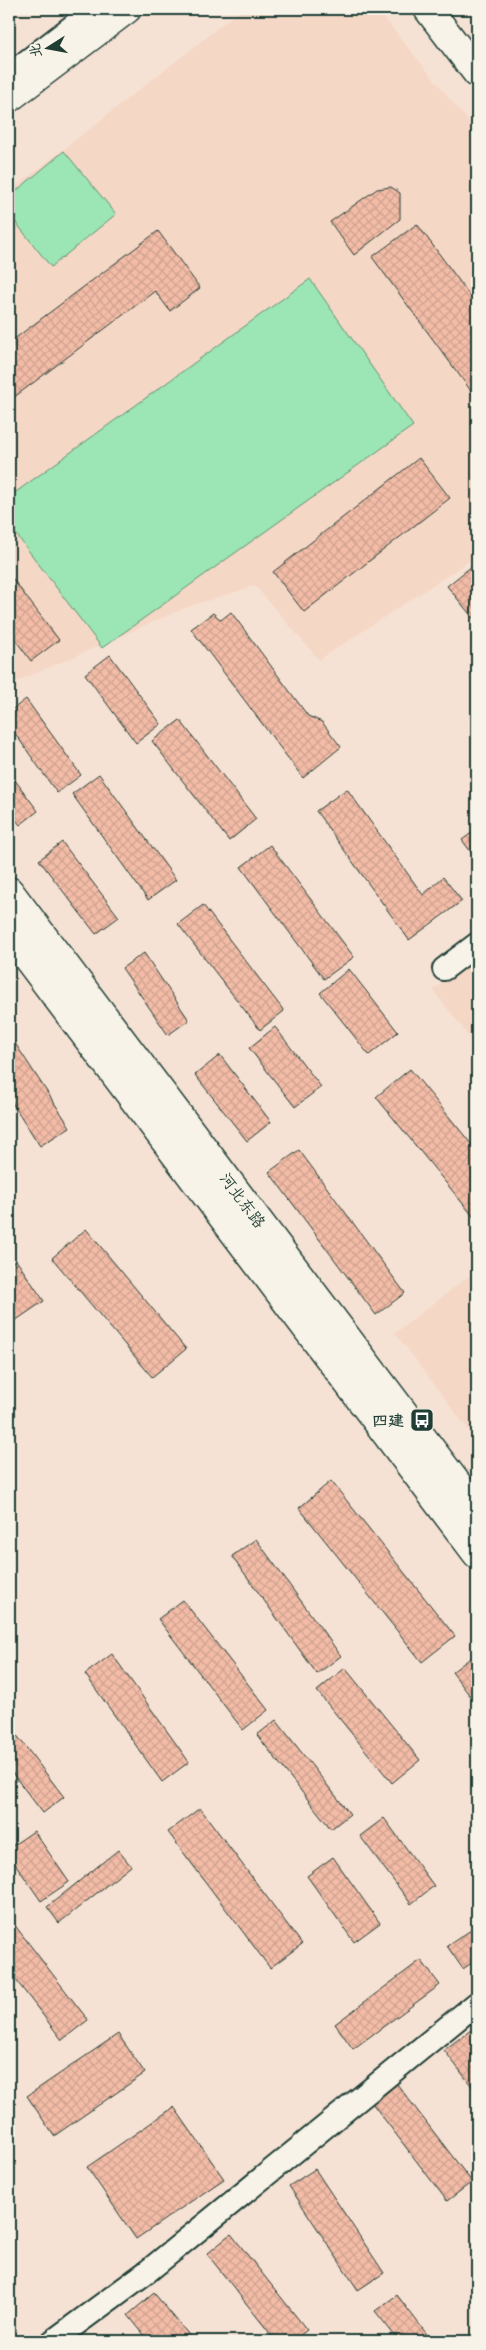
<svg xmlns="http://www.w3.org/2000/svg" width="486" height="2350" viewBox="0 0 486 2350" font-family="Delius,'LXGW WenKai TC',sans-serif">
  <defs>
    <pattern id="building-cross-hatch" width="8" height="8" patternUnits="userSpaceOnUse" patternTransform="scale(1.25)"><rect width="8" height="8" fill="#f3bca7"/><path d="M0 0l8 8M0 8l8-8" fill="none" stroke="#d0a290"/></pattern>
  </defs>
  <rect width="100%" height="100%" fill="#f6e2d4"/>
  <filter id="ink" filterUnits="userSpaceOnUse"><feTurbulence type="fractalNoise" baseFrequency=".02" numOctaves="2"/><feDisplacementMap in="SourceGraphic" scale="10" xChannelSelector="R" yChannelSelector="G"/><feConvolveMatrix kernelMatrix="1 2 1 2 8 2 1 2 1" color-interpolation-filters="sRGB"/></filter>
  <g filter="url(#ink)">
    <g fill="#f5d7c6">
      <polygon points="242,9 377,9 477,132 477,556 319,660 255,586 190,606 9,685 9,192"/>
      <polygon points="477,956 477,1047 433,990"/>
      <polygon points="477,1270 477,1441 395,1333"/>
    </g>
    <g fill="#9ce5b4" stroke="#5e9174">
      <polygon points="64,151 116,214 51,267 9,214 9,197"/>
      <polygon points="310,279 413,426 102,648 9,525 9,497"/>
      <polygon points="477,1347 477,1403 472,1383"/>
    </g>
    <g fill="url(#building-cross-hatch)" stroke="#1f3d34">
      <polygon points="391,187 400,193 400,219 354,255 330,222 377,189"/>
      <polygon points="417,224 477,305 477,399 372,257"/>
      <polygon points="158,231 200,288 170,311 155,291 9,401 9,343"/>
      <polygon points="477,418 477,432 471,423"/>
      <polygon points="419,458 450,498 304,612 273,572"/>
      <polygon points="472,566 477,572 477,623 447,586"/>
      <polygon points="9,574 59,640 31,661 9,631"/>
      <polygon points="231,612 308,716 322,722 341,747 303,778 191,629 213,613 221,620"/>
      <polygon points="110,655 161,724 136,743 85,674"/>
      <polygon points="26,699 81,775 57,793 9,725 9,712"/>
      <polygon points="180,720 256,819 229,841 152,741"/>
      <polygon points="9,772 38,811 20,825 9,811"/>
      <polygon points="99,774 176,880 148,900 72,794"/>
      <polygon points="347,789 423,895 443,877 462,901 409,940 316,811"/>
      <polygon points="477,829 477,860 462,840"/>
      <polygon points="62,842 119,917 96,934 39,860"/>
      <polygon points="270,845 354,957 324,979 241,867"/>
      <polygon points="203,905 284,1011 260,1030 178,924"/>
      <polygon points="144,953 189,1020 168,1035 122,968"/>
      <polygon points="349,969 398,1032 369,1055 320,993"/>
      <polygon points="275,1027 321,1087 295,1107 249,1048"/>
      <polygon points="9,1034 70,1127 40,1146 9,1098"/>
      <polygon points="220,1055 271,1122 247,1141 195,1075"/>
      <polygon points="410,1069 477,1151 477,1221 376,1097"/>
      <polygon points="299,1150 405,1293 376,1315 269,1172"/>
      <polygon points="86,1229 186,1349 152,1377 52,1258"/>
      <polygon points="16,1260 44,1301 9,1325 9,1265"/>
      <polygon points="331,1481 455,1636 422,1662 299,1508"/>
      <polygon points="256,1539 341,1656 317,1674 232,1556"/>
      <polygon points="183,1600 268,1710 243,1730 158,1619"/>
      <polygon points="477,1653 477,1705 452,1672"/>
      <polygon points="112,1654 189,1762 162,1782 85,1674"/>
      <polygon points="345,1668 420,1760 392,1783 317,1691"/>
      <polygon points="276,1720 350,1814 331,1829 257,1735"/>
      <polygon points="9,1725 64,1797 43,1813 9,1769"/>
      <polygon points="200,1808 302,1944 270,1968 168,1832"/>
      <polygon points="384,1818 434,1886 411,1904 360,1836"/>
      <polygon points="34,1831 69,1882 41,1901 9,1855 9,1848"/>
      <polygon points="118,1850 131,1866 59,1923 47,1907"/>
      <polygon points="333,1857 380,1923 354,1942 307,1876"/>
      <polygon points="13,1923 88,2020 62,2040 9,1971 9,1926"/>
      <polygon points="477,1926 477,1959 463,1969 447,1946"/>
      <polygon points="421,1960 440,1985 353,2049 335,2024"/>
      <polygon points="471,2030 477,2039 477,2093 444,2050"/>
      <polygon points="118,2034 145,2073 54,2136 27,2096"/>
      <polygon points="397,2084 472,2182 447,2201 372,2103"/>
      <polygon points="174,2107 224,2179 136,2239 87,2167"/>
      <polygon points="315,2169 384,2273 358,2290 289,2186"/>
      <polygon points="231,2234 307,2330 293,2341 276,2341 207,2254"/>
      <polygon points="154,2293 194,2341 149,2341 128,2315"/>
      <polygon points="397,2295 432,2341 399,2341 375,2311"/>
    </g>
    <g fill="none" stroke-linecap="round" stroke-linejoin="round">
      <g stroke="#1f3d34" stroke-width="26">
        <g id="minor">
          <polyline points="9,75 95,9"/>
          <polyline points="444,969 477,944"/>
          <polyline points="53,2341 148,2271 477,2003"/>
        </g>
      </g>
      <g stroke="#1f3d34" stroke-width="31">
        <g id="major">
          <polyline points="428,9 477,73"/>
          <polyline points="9,98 127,9"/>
          <polyline points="9,891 477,1510"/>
          <polyline points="9,934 477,1554"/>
        </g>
      </g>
      <use href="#minor" stroke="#f7f3e8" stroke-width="22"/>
      <use href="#major" stroke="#f7f3e8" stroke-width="28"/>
    </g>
  </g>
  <defs>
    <g id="bus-square" transform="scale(1.25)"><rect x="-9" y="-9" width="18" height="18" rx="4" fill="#1f3d34" stroke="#f7f3e8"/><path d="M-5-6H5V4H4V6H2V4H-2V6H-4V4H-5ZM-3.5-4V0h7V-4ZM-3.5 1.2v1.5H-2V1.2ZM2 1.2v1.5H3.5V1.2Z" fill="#fff"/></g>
  </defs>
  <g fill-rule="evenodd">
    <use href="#bus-square" x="422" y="1420"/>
  </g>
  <g text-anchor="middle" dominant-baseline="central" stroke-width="4" stroke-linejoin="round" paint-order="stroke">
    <g font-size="16" fill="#1f3d34" stroke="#f7f3e8">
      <text transform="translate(243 1200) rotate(53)">河北东路</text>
    </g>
    <g font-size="16" font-weight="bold" fill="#1f3d34" stroke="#f7f3e8" text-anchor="end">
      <text x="404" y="1420">四建</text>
    </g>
  </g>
  <rect width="486" height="2350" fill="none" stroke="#f7f3e8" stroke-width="30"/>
  <rect x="15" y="15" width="456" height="2320" fill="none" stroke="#1f3d34" stroke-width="2" filter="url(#ink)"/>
  <g transform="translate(48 48) rotate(259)" stroke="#f7f3e8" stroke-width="4" paint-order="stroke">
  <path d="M0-4L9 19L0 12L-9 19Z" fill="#1f3d34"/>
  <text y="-8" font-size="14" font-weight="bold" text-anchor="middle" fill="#1f3d34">北</text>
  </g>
</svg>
